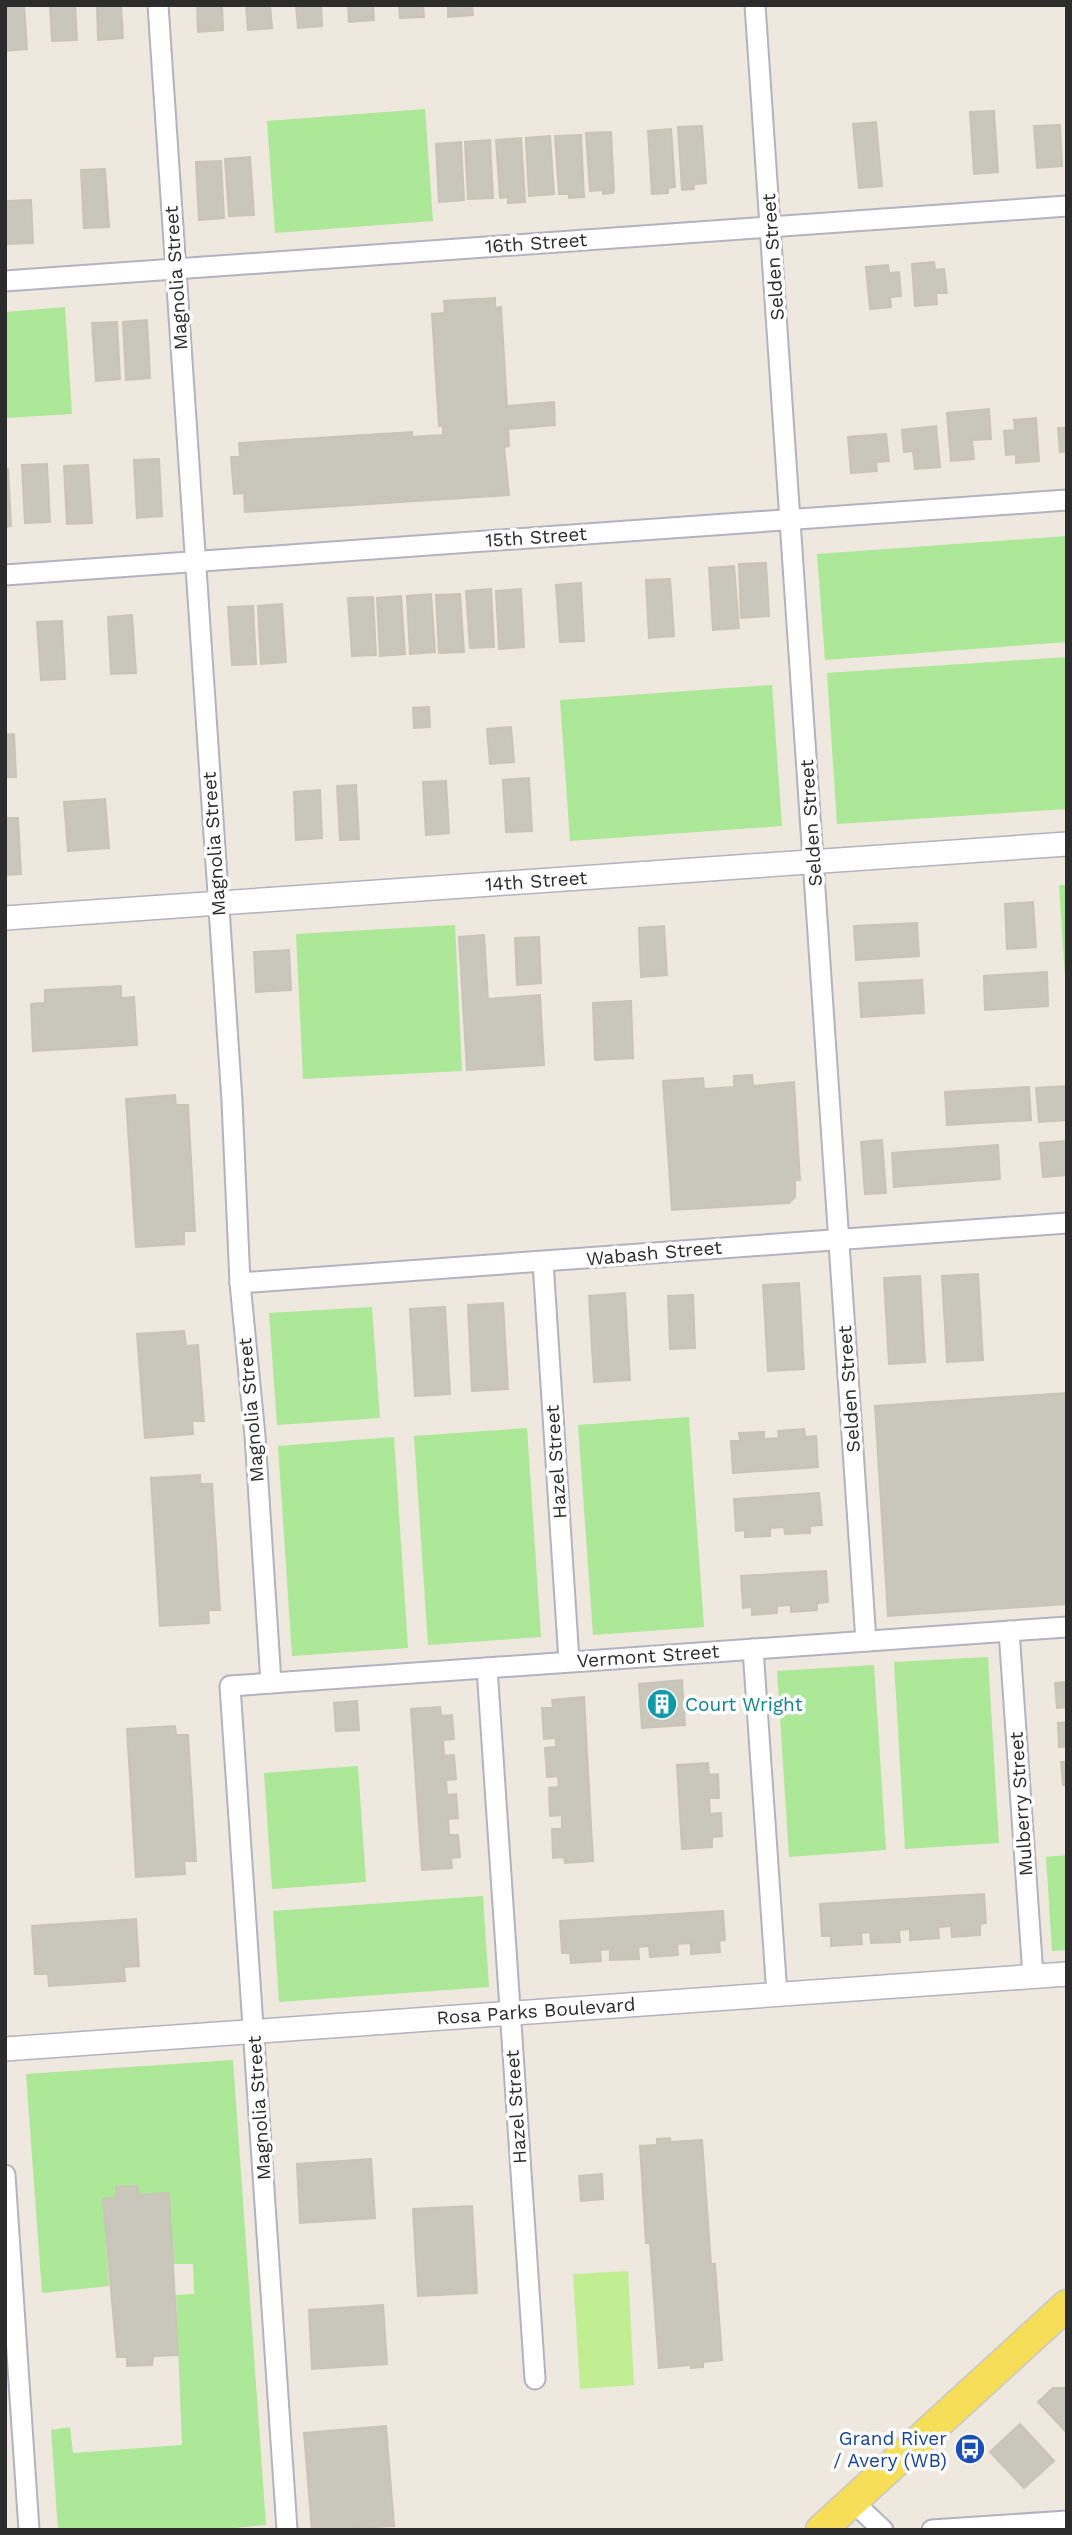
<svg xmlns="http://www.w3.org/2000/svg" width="1072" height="2535" viewBox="0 0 1072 2535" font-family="'Work Sans',sans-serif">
  <rect width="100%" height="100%" fill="#eee8de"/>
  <g fill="#ade798">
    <polygon points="425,109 433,221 275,233 267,121"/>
    <polygon points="65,307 72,414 5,418 5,312"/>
    <polygon points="1067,536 1067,642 825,660 817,554"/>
    <polygon points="1067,657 1067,809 837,824 827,673"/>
    <polygon points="772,685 782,826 570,841 560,700"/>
    <polygon points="1059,885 1067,885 1067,1008"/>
    <polygon points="455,925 462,1071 303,1079 296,934"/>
    <polygon points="372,1307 380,1418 277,1425 269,1313"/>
    <polygon points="689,1417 704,1627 593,1635 578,1425"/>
    <polygon points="527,1428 541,1637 428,1645 414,1436"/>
    <polygon points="394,1437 408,1648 292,1656 278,1446"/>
    <polygon points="988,1657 999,1843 905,1849 894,1662"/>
    <polygon points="874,1665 886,1850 789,1857 777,1671"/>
    <polygon points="358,1766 366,1882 272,1889 264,1773"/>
    <polygon points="1067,1855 1067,1950 1052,1951 1046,1857"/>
    <polygon points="483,1896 489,1987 279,2002 273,1911"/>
    <polygon points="233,2060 266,2525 211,2530 58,2530 51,2430 70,2427 73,2453 182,2445 176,2295 194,2294 193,2264 173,2264 168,2193 139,2195 137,2186 116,2187 117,2197 103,2199 109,2286 42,2293 26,2074"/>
  </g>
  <polygon fill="#c1ee93" points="628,2271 634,2385 580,2389 573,2274"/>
  <g fill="#c9c6bc" stroke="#cac4b7" stroke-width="2">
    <polygon points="5,5 24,5 27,49 5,51"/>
    <polygon points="50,5 75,5 77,40 52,41"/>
    <polygon points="97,5 121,5 123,38 98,40"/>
    <polygon points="197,5 222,5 223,30 198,32"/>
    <polygon points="246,5 270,5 272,28 248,30"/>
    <polygon points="296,5 321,5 322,26 298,28"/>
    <polygon points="348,5 373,5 374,20 349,22"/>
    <polygon points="399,5 423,5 424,17 400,18"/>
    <polygon points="448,5 472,5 473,15 448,17"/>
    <polygon points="994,111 998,172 974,174 970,112"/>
    <polygon points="876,122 882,186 859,188 853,124"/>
    <polygon points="1060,125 1062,166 1037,168 1034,126"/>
    <polygon points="702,126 706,183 694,184 694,189 682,190 678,127"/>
    <polygon points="671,129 675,187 668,188 668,193 652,194 648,131"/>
    <polygon points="611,132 614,190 613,193 603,194 603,190 590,191 586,133"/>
    <polygon points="581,135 584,197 569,198 569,194 559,194 555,136"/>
    <polygon points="550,136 554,194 529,196 526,138"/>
    <polygon points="521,138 525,202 508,203 508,197 500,198 496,140"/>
    <polygon points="490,140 493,198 468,199 465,142"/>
    <polygon points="461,142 464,200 439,202 436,144"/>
    <polygon points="250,157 254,215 229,216 225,159"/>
    <polygon points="221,161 224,218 199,220 196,162"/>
    <polygon points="105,169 109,227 84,228 81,170"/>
    <polygon points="31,200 33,243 5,244 5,201"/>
    <polygon points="934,262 935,270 944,269 947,293 936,293 937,304 915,306 912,264"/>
    <polygon points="888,265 889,273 899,272 901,296 890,297 891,307 870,309 866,267"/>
    <polygon points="495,298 495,308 501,307 507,406 554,402 555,425 508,429 509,446 504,447 509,495 245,512 244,493 234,494 231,457 240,457 239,443 412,432 412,437 443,435 443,426 439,426 432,314 445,313 444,301"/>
    <polygon points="147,320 150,378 126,380 123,322"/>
    <polygon points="117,322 120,379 96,381 92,323"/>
    <polygon points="989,409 991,439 972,440 974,459 951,461 947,413"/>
    <polygon points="1036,418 1039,461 1016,463 1016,454 1006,455 1004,431 1015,430 1014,420"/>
    <polygon points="936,426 940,467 915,469 913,451 904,452 902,430"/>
    <polygon points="1058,428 1067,428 1067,451 1060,452"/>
    <polygon points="886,434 889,461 876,462 877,471 851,473 848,437"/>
    <polygon points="159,459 162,516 137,518 134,460"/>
    <polygon points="47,464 50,522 25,523 22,465"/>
    <polygon points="88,465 92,523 67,524 64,466"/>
    <polygon points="5,469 8,469 11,526 5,527"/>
    <polygon points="766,563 769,616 741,618 739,564"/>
    <polygon points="734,566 739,628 713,630 709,568"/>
    <polygon points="670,579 674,636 649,638 646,580"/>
    <polygon points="581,583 584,641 560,642 556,585"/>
    <polygon points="491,589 494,647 470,648 466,591"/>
    <polygon points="521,589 524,647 499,649 496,591"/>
    <polygon points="431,594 435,652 410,654 407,596"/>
    <polygon points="460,594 464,652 439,653 436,595"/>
    <polygon points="401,596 405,654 380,656 377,598"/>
    <polygon points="373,597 376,655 352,656 348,598"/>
    <polygon points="282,604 286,662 261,664 258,606"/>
    <polygon points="253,606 256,664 232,665 228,607"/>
    <polygon points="132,615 136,673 111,674 108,617"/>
    <polygon points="62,621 65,679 41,680 37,622"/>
    <polygon points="429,707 430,727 414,728 413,708"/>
    <polygon points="511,727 514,762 490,764 487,729"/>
    <polygon points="14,734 16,777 5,777 5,735"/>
    <polygon points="529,778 532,831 506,832 503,780"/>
    <polygon points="446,781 449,833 426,835 423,782"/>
    <polygon points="356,785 359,839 340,840 337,786"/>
    <polygon points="320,790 322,838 296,840 294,792"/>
    <polygon points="105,799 109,848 68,851 64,802"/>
    <polygon points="5,818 18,818 21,874 5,875"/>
    <polygon points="1033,902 1036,947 1007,949 1005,904"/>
    <polygon points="917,923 919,956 856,960 854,926"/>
    <polygon points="664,926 667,975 641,977 639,928"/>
    <polygon points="484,935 488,999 540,995 544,1065 467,1070 459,937"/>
    <polygon points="539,937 541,983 517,985 515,938"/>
    <polygon points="289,950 291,990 256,992 254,952"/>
    <polygon points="1047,972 1048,1006 985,1010 984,976"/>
    <polygon points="922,980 924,1013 861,1017 859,983"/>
    <polygon points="121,986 121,998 134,997 137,1045 33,1051 31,1004 45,1003 45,990"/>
    <polygon points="631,1001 633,1058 595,1060 593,1003"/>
    <polygon points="752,1075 753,1086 794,1082 800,1180 795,1180 795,1197 789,1203 672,1210 663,1081 703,1078 704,1089 734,1087 734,1076"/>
    <polygon points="1067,1086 1067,1120 1039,1122 1036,1088"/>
    <polygon points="1029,1087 1031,1120 947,1125 945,1092"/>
    <polygon points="175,1095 176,1105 188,1105 195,1231 184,1231 184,1244 136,1247 126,1099"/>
    <polygon points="882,1140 886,1193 865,1194 861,1142"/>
    <polygon points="1067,1141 1067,1175 1043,1177 1040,1143"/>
    <polygon points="998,1145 1000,1179 894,1187 892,1153"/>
    <polygon points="978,1274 983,1360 947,1362 942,1276"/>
    <polygon points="920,1276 925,1362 889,1364 884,1278"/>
    <polygon points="799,1283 804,1369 768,1371 763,1285"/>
    <polygon points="625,1293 630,1380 594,1382 589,1296"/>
    <polygon points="693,1295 695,1348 670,1349 668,1296"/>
    <polygon points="503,1303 508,1389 472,1391 468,1305"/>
    <polygon points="445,1307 450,1394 415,1396 410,1309"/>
    <polygon points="184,1331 186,1346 198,1345 204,1421 192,1421 193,1434 145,1438 137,1334"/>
    <polygon points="1067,1393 1067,1604 888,1616 875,1406"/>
    <polygon points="804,1429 805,1437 816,1436 818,1467 733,1473 731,1441 740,1441 739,1433 764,1432 764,1439 779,1438 778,1431"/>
    <polygon points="200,1475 200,1484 212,1484 220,1610 208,1610 209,1623 160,1626 151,1478"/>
    <polygon points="819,1493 822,1525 810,1526 810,1533 785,1534 784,1527 770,1528 770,1536 745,1537 745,1530 736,1531 734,1499"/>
    <polygon points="826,1571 828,1602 817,1603 817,1610 791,1612 791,1605 777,1606 777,1613 752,1615 752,1607 743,1608 741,1576"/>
    <polygon points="682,1680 685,1725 642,1728 639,1684"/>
    <polygon points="1067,1682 1067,1707 1057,1708 1055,1683"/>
    <polygon points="584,1697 593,1861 565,1863 564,1857 553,1858 552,1829 562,1829 562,1815 550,1816 549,1788 559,1787 558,1776 547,1777 545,1748 556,1747 556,1738 544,1739 542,1708 553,1708 552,1700"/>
    <polygon points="357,1701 359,1730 336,1731 334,1703"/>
    <polygon points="440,1707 441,1716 452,1715 454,1739 443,1740 444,1756 454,1755 456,1779 446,1780 447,1795 456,1794 458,1818 448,1819 449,1835 458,1835 460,1857 451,1858 452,1868 422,1870 411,1709"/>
    <polygon points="1067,1722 1067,1746 1059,1747 1058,1723"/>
    <polygon points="175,1726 176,1735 188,1735 196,1861 184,1861 185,1874 136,1877 127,1729"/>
    <polygon points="1061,1762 1067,1762 1067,1785 1063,1785"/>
    <polygon points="708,1763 709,1775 718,1774 719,1798 709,1798 710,1814 721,1813 722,1836 712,1837 712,1847 682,1849 677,1765"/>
    <polygon points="984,1894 986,1923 980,1924 980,1935 952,1937 951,1926 938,1927 939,1938 910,1940 910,1929 899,1930 900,1942 871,1943 870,1932 861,1933 862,1944 831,1946 831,1936 822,1936 820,1904"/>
    <polygon points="723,1911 725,1940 719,1941 720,1952 691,1954 691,1943 677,1944 678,1955 650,1957 649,1946 638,1947 639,1959 610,1960 610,1949 600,1950 601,1961 571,1963 570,1953 562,1953 560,1921"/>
    <polygon points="136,1919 139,1966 124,1967 125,1981 49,1986 48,1974 35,1974 32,1926"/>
    <polygon points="670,2138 670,2142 702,2140 711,2264 715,2264 722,2360 703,2362 703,2367 691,2368 691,2365 659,2368 650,2243 646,2243 640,2146 657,2145 657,2139"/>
    <polygon points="371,2159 375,2218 300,2223 297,2164"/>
    <polygon points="602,2174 603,2199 581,2201 579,2176"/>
    <polygon points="137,2186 139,2195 169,2193 178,2355 153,2356 152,2365 127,2366 127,2357 117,2357 103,2199 117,2197 116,2187"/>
    <polygon points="472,2206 477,2293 418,2296 413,2209"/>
    <polygon points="383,2305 387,2364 312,2369 309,2310"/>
    <polygon points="1053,2388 1067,2388 1067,2433 1038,2402"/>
    <polygon points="1020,2424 1054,2461 1024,2488 990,2452"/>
    <polygon points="386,2426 394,2526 312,2530 304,2433"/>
  </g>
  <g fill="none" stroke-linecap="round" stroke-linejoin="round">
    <g stroke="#b2b3c0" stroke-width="23">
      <g id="minor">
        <polyline points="158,5 232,1101 240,1283 255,1436 271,1683"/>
        <polyline points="755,5 866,1641"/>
        <polyline points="5,281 1067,206"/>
        <polyline points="5,575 1067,500"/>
        <polyline points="543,1262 569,1661"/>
        <polyline points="240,1283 1067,1223"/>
        <polyline points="1009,1631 1033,1976"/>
        <polyline points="753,1649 777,1995"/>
        <polyline points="487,1668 535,2379"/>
        <polyline points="5,2175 29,2530"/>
        <polyline points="852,2501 883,2530"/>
        <polyline points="287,2530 230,1686 1067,1627"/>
        <polyline points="932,2530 1067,2521"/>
      </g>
    </g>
    <g stroke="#b2b3c0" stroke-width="26">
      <g id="tertiary">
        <polyline points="5,918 1067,844"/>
        <polyline points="5,2049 1067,1974"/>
      </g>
    </g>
    <g stroke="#c8c8c8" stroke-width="33">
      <polyline id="primary" points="821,2530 1067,2305"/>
    </g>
    <use href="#minor" stroke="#fff" stroke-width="19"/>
    <use href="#tertiary" stroke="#fff" stroke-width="23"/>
    <use href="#primary" stroke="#f7de59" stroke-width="30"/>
  </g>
  <defs>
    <g id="building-disc" transform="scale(1.575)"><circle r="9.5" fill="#0f9aa8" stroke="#fff"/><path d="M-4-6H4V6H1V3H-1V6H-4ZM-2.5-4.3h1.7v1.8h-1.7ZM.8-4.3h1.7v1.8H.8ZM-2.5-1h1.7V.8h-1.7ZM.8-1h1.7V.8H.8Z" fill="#fff"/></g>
    <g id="bus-disc" transform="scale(1.575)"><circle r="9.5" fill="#1a4fb4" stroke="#fff"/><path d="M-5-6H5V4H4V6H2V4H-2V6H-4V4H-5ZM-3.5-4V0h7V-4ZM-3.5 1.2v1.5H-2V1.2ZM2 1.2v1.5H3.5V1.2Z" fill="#fff"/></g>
  </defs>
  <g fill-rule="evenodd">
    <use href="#building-disc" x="662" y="1704"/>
    <use href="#bus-disc" x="970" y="2449"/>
  </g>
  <g text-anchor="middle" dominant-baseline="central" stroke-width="7" stroke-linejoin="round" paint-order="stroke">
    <g font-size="19" fill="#2c2c2c" stroke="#fff">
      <text transform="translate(536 243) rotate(-4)">16th Street</text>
      <text transform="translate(773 257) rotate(-94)">Selden Street</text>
      <text transform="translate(176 278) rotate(-94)">Magnolia Street</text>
      <text transform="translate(536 537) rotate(-4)">15th Street</text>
      <text transform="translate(811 823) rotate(-94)">Selden Street</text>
      <text transform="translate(214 844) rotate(-94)">Magnolia Street</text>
      <text transform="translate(536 881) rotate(-4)">14th Street</text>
      <text transform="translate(654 1253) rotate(-5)">Wabash Street</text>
      <text transform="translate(849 1389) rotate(-94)">Selden Street</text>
      <text transform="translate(251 1410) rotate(-95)">Magnolia Street</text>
      <text transform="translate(556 1462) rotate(-94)">Hazel Street</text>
      <text transform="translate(648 1656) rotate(-4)">Vermont Street</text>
      <text transform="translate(1021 1804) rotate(-94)">Mulberry Street</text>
      <text transform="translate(536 2011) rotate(-4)">Rosa Parks Boulevard</text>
      <text transform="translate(516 2107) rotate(-94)">Hazel Street</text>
      <text transform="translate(259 2108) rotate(-94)">Magnolia Street</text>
    </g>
    <g font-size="19" fill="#0d838f" stroke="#fff" text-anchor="start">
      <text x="685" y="1704">Court Wright</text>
    </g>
    <g font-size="19" fill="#164399" stroke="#fff" text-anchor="end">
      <text x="947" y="2438">Grand River<tspan x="947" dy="22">/ Avery (WB)</tspan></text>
    </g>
  </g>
  <rect width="1072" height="2535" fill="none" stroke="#2c2c2c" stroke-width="14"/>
</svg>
